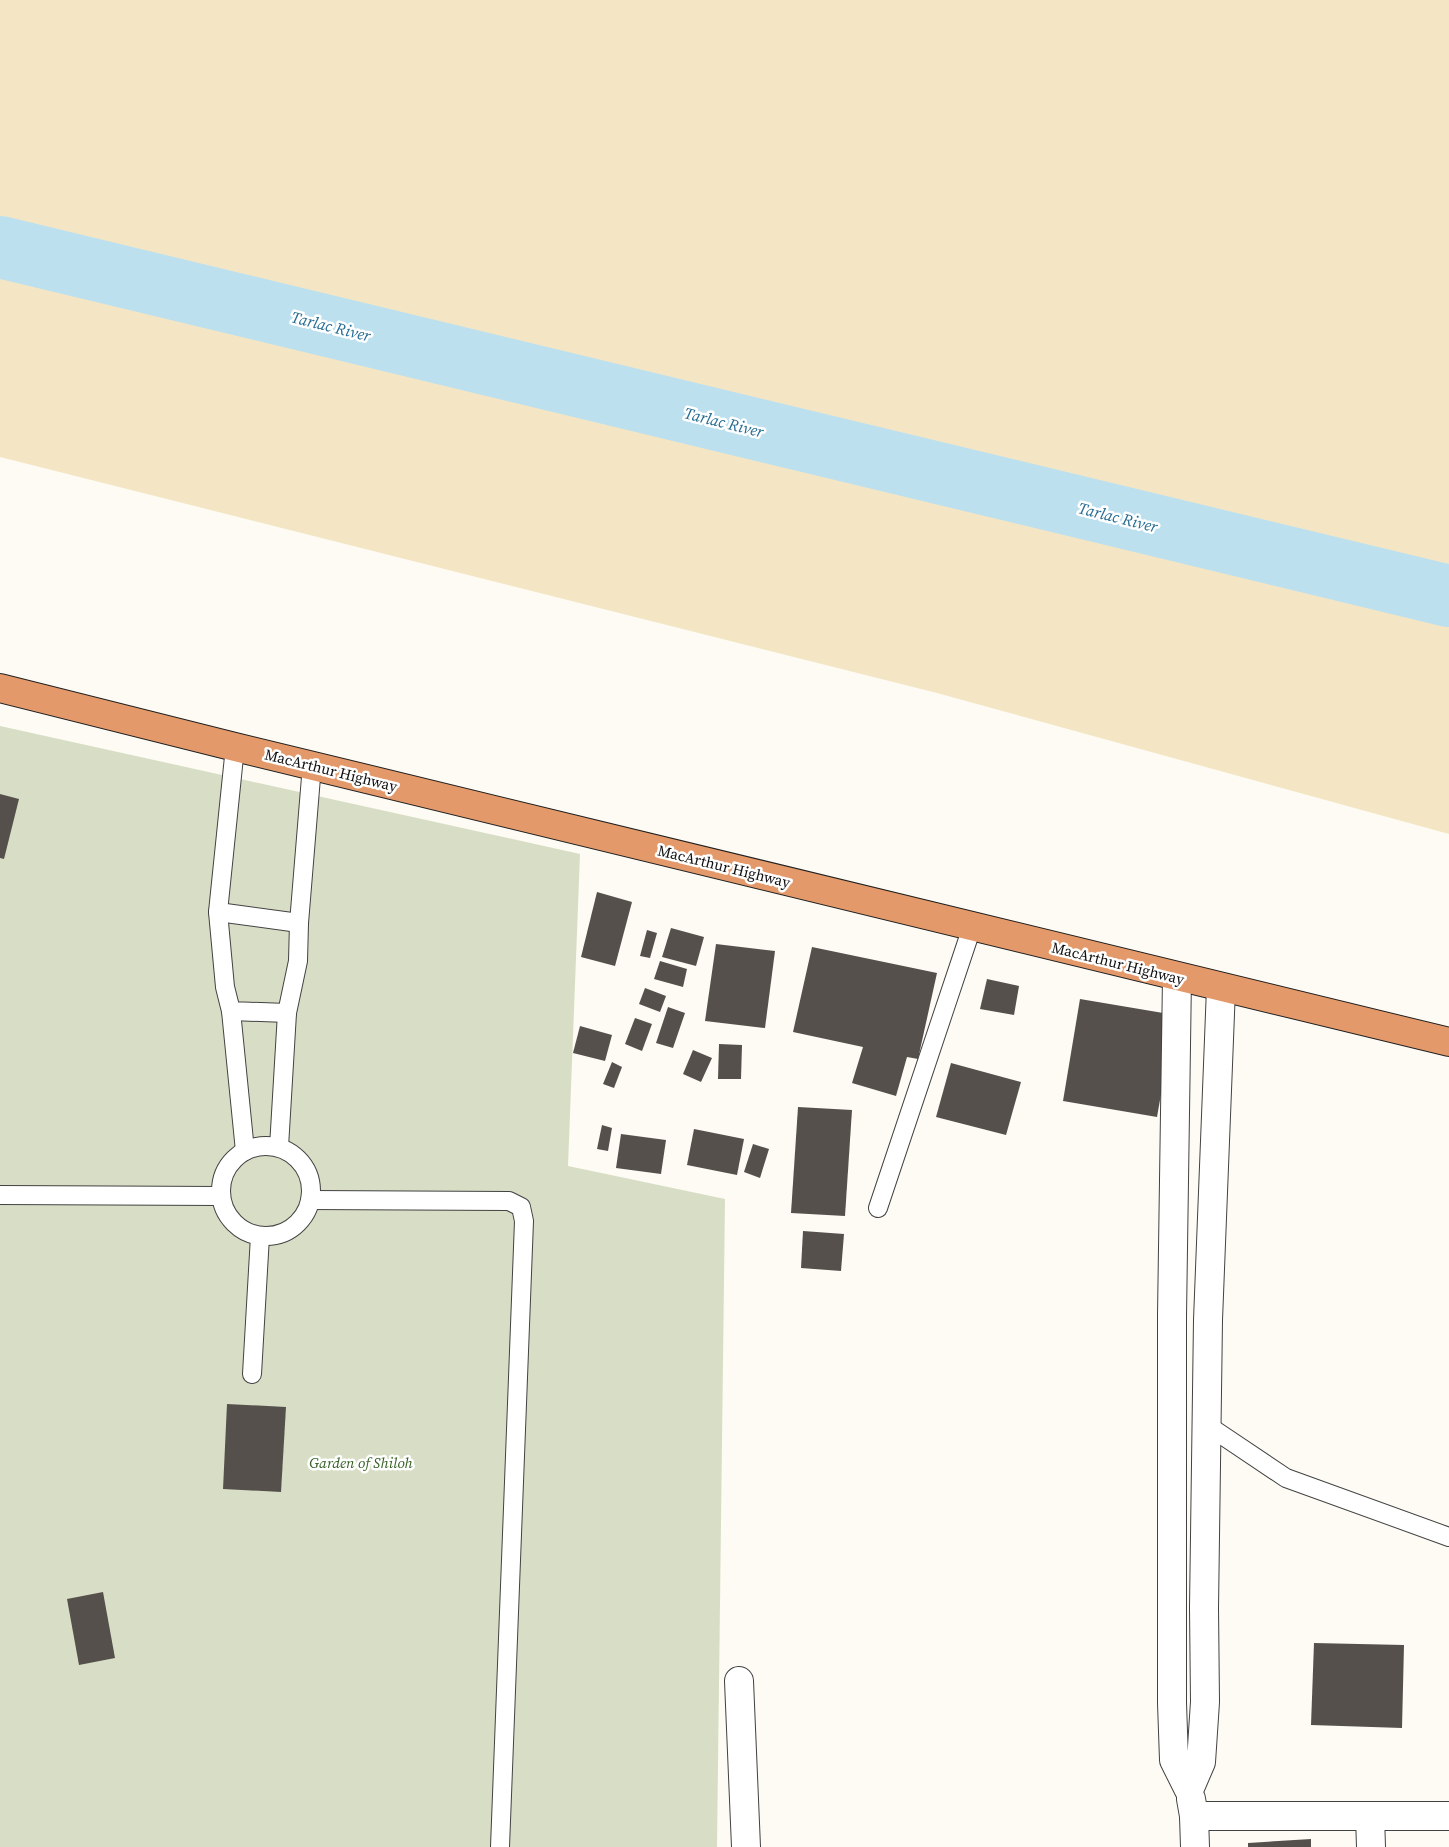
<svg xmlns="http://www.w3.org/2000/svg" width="1449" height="1847" viewBox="0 0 1449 1847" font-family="'Source Serif 4',serif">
  <rect width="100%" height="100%" fill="#fdfbf3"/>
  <polygon fill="#f4e6c4" points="0,0 1449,0 1449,834 937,693 0,457"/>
  <polygon fill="#d8dec5" points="0,726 580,854 568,1166 725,1199 717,1847 0,1847"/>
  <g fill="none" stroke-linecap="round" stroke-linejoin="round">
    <polyline stroke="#bde0ef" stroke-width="62" points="0,247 1449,596"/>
  </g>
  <g fill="#56504d">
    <polygon points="0,794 19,799 4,859 0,858"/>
    <polygon points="597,892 632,902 615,966 581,957"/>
    <polygon points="671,928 704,937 696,966 662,957"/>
    <polygon points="647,930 657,933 650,958 640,956"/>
    <polygon points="716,944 775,951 765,1028 705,1021"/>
    <polygon points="812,947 937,973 918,1059 907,1057 896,1096 852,1083 863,1047 793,1032"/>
    <polygon points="660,961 687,969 683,987 654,979"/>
    <polygon points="987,979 1019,986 1014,1015 980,1009"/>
    <polygon points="645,988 666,996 660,1012 639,1004"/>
    <polygon points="1080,999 1175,1015 1157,1117 1063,1101"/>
    <polygon points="668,1007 685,1013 673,1048 656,1043"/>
    <polygon points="635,1018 652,1024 642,1051 625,1044"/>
    <polygon points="580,1026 612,1035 605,1061 573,1053"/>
    <polygon points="719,1044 742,1045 741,1079 718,1079"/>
    <polygon points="693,1050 712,1058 701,1082 683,1074"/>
    <polygon points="612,1062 622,1067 614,1088 603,1084"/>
    <polygon points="951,1063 1021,1082 1006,1135 936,1117"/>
    <polygon points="798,1107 852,1110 845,1216 791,1213"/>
    <polygon points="602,1125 612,1128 608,1151 597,1149"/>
    <polygon points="694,1129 744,1139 737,1175 687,1165"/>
    <polygon points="621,1134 666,1140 661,1174 616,1168"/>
    <polygon points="753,1144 769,1149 760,1178 744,1172"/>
    <polygon points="803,1231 844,1234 841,1271 801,1268"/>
    <polygon points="227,1404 286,1407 281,1492 223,1489"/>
    <polygon points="103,1592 115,1658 79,1665 67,1599"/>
    <polygon points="1314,1643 1404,1645 1402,1728 1311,1725"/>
    <polygon points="1311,1839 1311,1847 1248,1847 1248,1843"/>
  </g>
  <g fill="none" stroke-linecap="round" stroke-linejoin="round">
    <g stroke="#424242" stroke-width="20">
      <g id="lane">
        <polyline points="235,747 218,912 225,987 231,1011 287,1013 298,961 299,923 312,765"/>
        <polyline points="218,912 299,923"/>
        <polyline points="231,1011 245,1151"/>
        <circle cx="266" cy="1191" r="45"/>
        <polyline points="279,1147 287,1013"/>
        <polyline points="0,1195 221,1196"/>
        <polyline points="310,1200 509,1201 521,1207 524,1221 500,1847"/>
        <polyline points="878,1208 972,927"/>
        <polyline points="252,1374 260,1236"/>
        <polyline points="1207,1425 1286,1478 1449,1537"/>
      </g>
    </g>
    <g stroke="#424242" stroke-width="30">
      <g id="street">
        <polyline points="1177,977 1172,1316 1172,1703 1174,1760 1189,1790 1201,1762 1205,1702 1204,1608 1208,1320 1221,988"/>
        <polyline points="739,1681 746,1847"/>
        <polyline points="1191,1799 1194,1816 1195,1847"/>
        <polyline points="1194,1816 1449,1816"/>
        <polyline points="1370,1816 1371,1847"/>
      </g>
    </g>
    <g stroke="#202020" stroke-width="30">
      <polyline id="highway" points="0,688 235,747 1449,1042"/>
    </g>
    <use href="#lane" stroke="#fff" stroke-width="18"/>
    <use href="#street" stroke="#fff" stroke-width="28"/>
    <use href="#highway" stroke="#e4996a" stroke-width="28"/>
  </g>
  <g text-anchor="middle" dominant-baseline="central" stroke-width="5" stroke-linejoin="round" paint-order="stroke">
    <g font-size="15" fill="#0f0f0f" stroke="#fff">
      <text transform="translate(331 770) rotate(14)">MacArthur Highway</text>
      <text transform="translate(724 866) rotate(14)">MacArthur Highway</text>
      <text transform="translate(1118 963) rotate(14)">MacArthur Highway</text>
    </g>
    <g font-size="15" font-style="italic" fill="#366026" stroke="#fff">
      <text x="361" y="1462">Garden of Shiloh</text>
    </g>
    <g font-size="16" font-style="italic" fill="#266c93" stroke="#fff">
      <text transform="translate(331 326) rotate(14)">Tarlac River</text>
      <text transform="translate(724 422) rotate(14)">Tarlac River</text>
      <text transform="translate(1118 517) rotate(14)">Tarlac River</text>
    </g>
  </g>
</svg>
